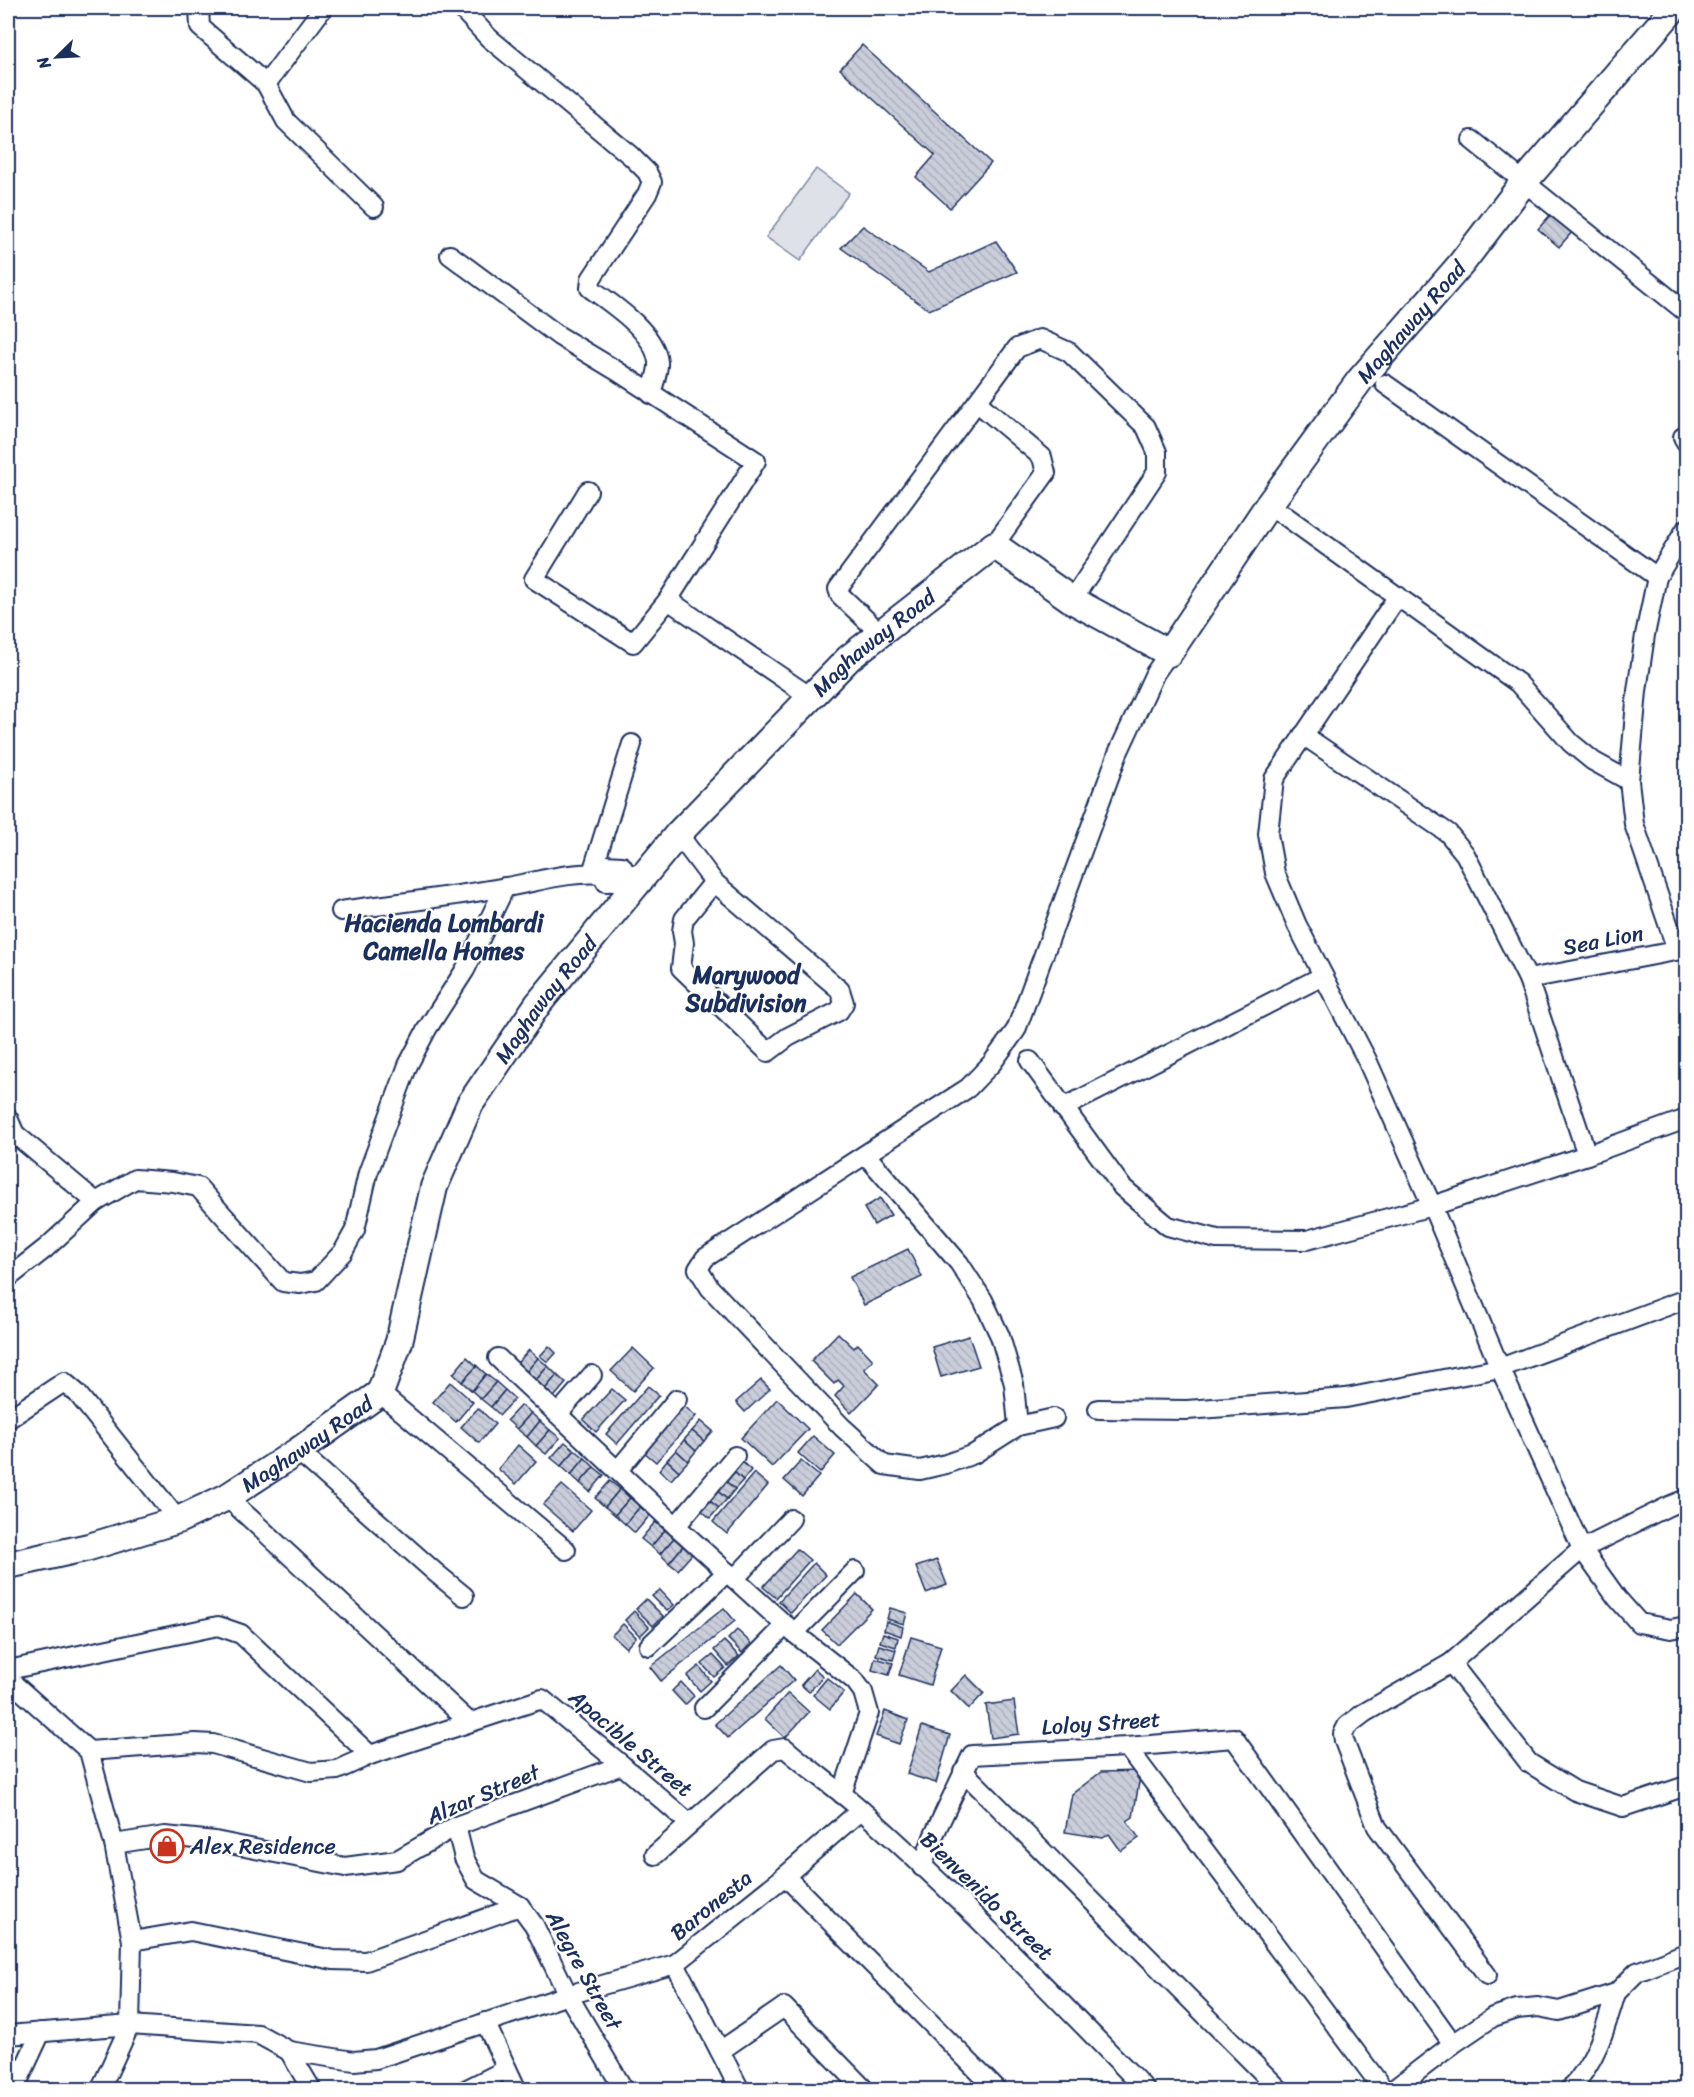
<svg xmlns="http://www.w3.org/2000/svg" width="1694" height="2097" viewBox="0 0 1694 2097" font-family="Sriracha,sans-serif">
  <defs>
    <pattern id="building-back-hatch" width="6" height="6" patternUnits="userSpaceOnUse" patternTransform="scale(1.5)"><rect width="6" height="6" fill="#caceda"/><path d="M-1 5l2 2M0 0l6 6M5-1l2 2" fill="none" stroke="#adb1be"/></pattern>
  </defs>
  <rect width="100%" height="100%" fill="#fff"/>
  <filter id="ink" filterUnits="userSpaceOnUse"><feTurbulence type="fractalNoise" baseFrequency=".0167" numOctaves="2"/><feDisplacementMap in="SourceGraphic" scale="12" xChannelSelector="R" yChannelSelector="G"/><feConvolveMatrix kernelMatrix="1 2 1 2 8 2 1 2 1" color-interpolation-filters="sRGB"/></filter>
  <g filter="url(#ink)">
    <polygon fill="#dee1e7" stroke="#7c88a2" stroke-width="1.5" points="816,169 849,193 800,261 766,237"/>
    <g fill="url(#building-back-hatch)" stroke="#1b2f5e" stroke-width="1.5">
      <polygon points="862,45 991,163 950,208 916,177 935,155 840,69"/>
      <polygon points="1552,213 1573,231 1559,247 1538,229"/>
      <polygon points="863,226 929,272 996,241 1017,272 929,310 841,248"/>
      <polygon points="880,1198 891,1215 874,1225 864,1208"/>
      <polygon points="908,1249 922,1277 864,1305 850,1277"/>
      <polygon points="838,1333 854,1348 858,1344 873,1360 864,1369 879,1384 851,1413 835,1396 844,1386 838,1380 834,1384 811,1361"/>
      <polygon points="969,1336 979,1366 941,1377 932,1347"/>
      <polygon points="549,1346 556,1353 548,1362 540,1356"/>
      <polygon points="633,1348 654,1368 633,1391 611,1371"/>
      <polygon points="529,1350 538,1358 522,1377 512,1369"/>
      <polygon points="467,1357 477,1366 462,1382 453,1374"/>
      <polygon points="538,1358 548,1366 531,1386 522,1377"/>
      <polygon points="477,1366 486,1374 472,1391 462,1382"/>
      <polygon points="548,1366 557,1375 541,1394 531,1386"/>
      <polygon points="486,1374 496,1382 481,1399 472,1391"/>
      <polygon points="557,1375 566,1383 550,1402 541,1394"/>
      <polygon points="761,1380 770,1389 745,1412 736,1402"/>
      <polygon points="450,1382 473,1402 456,1422 433,1402"/>
      <polygon points="496,1382 505,1390 491,1407 481,1399"/>
      <polygon points="648,1386 659,1395 617,1444 606,1434"/>
      <polygon points="612,1389 625,1400 596,1432 583,1420"/>
      <polygon points="505,1390 515,1399 500,1415 491,1407"/>
      <polygon points="777,1399 808,1429 772,1467 741,1438"/>
      <polygon points="521,1405 531,1413 517,1429 507,1420"/>
      <polygon points="684,1406 696,1416 656,1462 644,1452"/>
      <polygon points="478,1408 495,1424 479,1443 461,1427"/>
      <polygon points="531,1413 540,1421 527,1437 517,1429"/>
      <polygon points="540,1421 550,1430 536,1446 527,1437"/>
      <polygon points="701,1421 713,1431 704,1441 692,1431"/>
      <polygon points="550,1430 560,1438 546,1454 536,1446"/>
      <polygon points="692,1431 704,1441 696,1451 684,1440"/>
      <polygon points="813,1436 835,1455 820,1473 798,1453"/>
      <polygon points="684,1440 696,1451 688,1461 676,1450"/>
      <polygon points="565,1442 575,1450 561,1466 551,1458"/>
      <polygon points="518,1445 536,1461 516,1484 498,1469"/>
      <polygon points="575,1450 585,1458 571,1475 561,1466"/>
      <polygon points="676,1450 688,1461 679,1471 667,1460"/>
      <polygon points="585,1458 594,1467 580,1483 571,1475"/>
      <polygon points="739,1459 751,1470 743,1480 731,1469"/>
      <polygon points="667,1460 679,1471 671,1480 659,1470"/>
      <polygon points="801,1461 819,1476 802,1496 784,1480"/>
      <polygon points="594,1467 604,1475 590,1492 580,1483"/>
      <polygon points="731,1469 743,1480 735,1489 722,1478"/>
      <polygon points="754,1473 768,1485 727,1534 713,1522"/>
      <polygon points="722,1478 735,1489 727,1499 714,1488"/>
      <polygon points="610,1481 620,1489 605,1507 595,1498"/>
      <polygon points="562,1485 591,1510 573,1531 543,1505"/>
      <polygon points="714,1488 727,1499 719,1508 706,1498"/>
      <polygon points="620,1489 630,1498 615,1515 605,1507"/>
      <polygon points="630,1498 640,1507 625,1524 615,1515"/>
      <polygon points="706,1498 719,1508 710,1518 698,1507"/>
      <polygon points="640,1507 650,1515 635,1533 625,1524"/>
      <polygon points="655,1522 665,1530 651,1547 641,1539"/>
      <polygon points="665,1530 674,1538 660,1554 651,1547"/>
      <polygon points="674,1538 683,1546 669,1563 660,1554"/>
      <polygon points="683,1546 692,1554 678,1570 669,1563"/>
      <polygon points="797,1549 810,1560 776,1598 763,1587"/>
      <polygon points="937,1560 947,1585 926,1593 916,1567"/>
      <polygon points="814,1563 826,1575 791,1613 779,1601"/>
      <polygon points="660,1590 674,1605 667,1611 652,1596"/>
      <polygon points="857,1594 872,1609 837,1644 822,1630"/>
      <polygon points="646,1599 663,1616 653,1626 636,1609"/>
      <polygon points="724,1608 735,1621 661,1681 650,1667"/>
      <polygon points="890,1608 907,1613 904,1624 887,1619"/>
      <polygon points="634,1611 649,1627 640,1636 625,1620"/>
      <polygon points="886,1621 903,1627 901,1636 884,1630"/>
      <polygon points="623,1624 636,1637 626,1648 612,1635"/>
      <polygon points="737,1630 751,1643 742,1653 728,1639"/>
      <polygon points="883,1633 898,1638 896,1647 880,1642"/>
      <polygon points="911,1637 941,1646 930,1685 899,1675"/>
      <polygon points="724,1641 739,1656 728,1666 714,1650"/>
      <polygon points="879,1645 896,1650 893,1660 876,1655"/>
      <polygon points="713,1655 725,1668 714,1677 702,1664"/>
      <polygon points="875,1658 893,1663 889,1675 872,1670"/>
      <polygon points="781,1665 794,1680 728,1738 715,1724"/>
      <polygon points="699,1666 711,1681 700,1691 687,1676"/>
      <polygon points="815,1669 823,1676 809,1692 801,1685"/>
      <polygon points="966,1675 984,1693 969,1709 951,1691"/>
      <polygon points="827,1678 844,1692 830,1709 813,1695"/>
      <polygon points="681,1682 694,1696 685,1705 672,1691"/>
      <polygon points="788,1693 809,1712 785,1738 765,1719"/>
      <polygon points="1014,1701 1019,1734 991,1738 986,1705"/>
      <polygon points="885,1711 908,1720 899,1744 876,1736"/>
      <polygon points="922,1726 950,1735 936,1783 907,1774"/>
      <polygon points="1141,1771 1133,1817 1127,1821 1139,1838 1121,1851 1109,1834 1103,1838 1065,1832 1072,1794 1101,1772"/>
    </g>
    <g fill="none" stroke-linecap="round" stroke-linejoin="round">
      <g stroke="#1b2f5e" stroke-width="22">
        <g id="street">
          <polyline points="199,8 200,27 266,84 286,121 374,207"/>
          <path d="M461 8 489 38 631 156 647 172 652 182 647 194 591 279 590 288C612 304 655 332 658 362 659 372 653 385 651 394"/>
          <polyline points="266,84 323,8"/>
          <polyline points="1472,140 1686,312"/>
          <polyline points="450,255 559,336 617,371 756,461 668,600 633,643 534,579 588,491"/>
          <polyline points="1385,384 1657,577"/>
          <polyline points="978,403 1042,457 1046,473 994,545"/>
          <polyline points="1683,437 1686,442"/>
          <polyline points="1267,507 1284,515 1518,683 1571,743 1593,761 1629,781"/>
          <polyline points="1398,596 1274,779 1268,834 1275,873 1297,925 1367,1060 1432,1206 1500,1368 1582,1549 1617,1598 1639,1623 1671,1629 1686,1626"/>
          <polyline points="668,600 812,698"/>
          <polyline points="881,634 840,595 838,589 1017,348 1040,339 1069,352 1146,427 1157,452 1157,472 1072,600"/>
          <polyline points="1303,735 1448,833 1465,854 1528,979 1587,1155"/>
          <polyline points="678,834 714,882 840,990 844,1003 839,1011 788,1037 768,1052 681,968 684,943 682,931 684,919 714,882"/>
          <polyline points="592,873 632,744"/>
          <polyline points="626,874 621,881 606,882 602,874 605,865 622,866 626,874 644,874"/>
          <path d="M341 911C396 903 451 897 506 887 537 882 570 871 602 874"/>
          <polyline points="1677,950 1634,824 1629,781 1637,691 1645,635 1657,577 1686,529"/>
          <polyline points="1528,979 1686,949"/>
          <polyline points="1030,1061 1122,1187 1168,1226 1217,1239 1307,1240 1432,1206 1587,1155 1686,1119"/>
          <polyline points="1063,1108 1323,976"/>
          <polyline points="8,1118 15,1134 96,1202"/>
          <polyline points="866,1155 959,1263 983,1300 1000,1336 1014,1384 1018,1426"/>
          <polyline points="8,1278 46,1248 96,1202 135,1179 173,1182 198,1187 283,1282 300,1284 316,1281 343,1252 355,1230 368,1173 408,1065 427,1029 465,970 505,887"/>
          <polyline points="498,1358 676,1526 794,1633 855,1681 863,1692 869,1713 842,1794"/>
          <polyline points="380,1393 566,1550"/>
          <polyline points="1098,1409 1187,1410 1346,1398 1500,1368 1686,1299"/>
          <polyline points="558,1414 592,1375"/>
          <polyline points="1054,1418 1018,1426 974,1454 946,1464 920,1470 884,1465 842,1427 710,1288 698,1269 705,1258 968,1088 992,1063 1016,1030 1118,753 1155,673 1169,653"/>
          <polyline points="8,1419 64,1382 77,1393 178,1520"/>
          <polyline points="298,1451 436,1573 464,1596"/>
          <polyline points="618,1470 677,1399"/>
          <polyline points="227,1497 469,1722"/>
          <polyline points="676,1526 735,1456"/>
          <polyline points="735,1578 791,1519"/>
          <polyline points="794,1633 855,1571"/>
          <polyline points="649,1646 727,1572"/>
          <polyline points="1451,1663 1529,1763 1575,1791 1623,1807 1686,1786"/>
          <polyline points="8,1670 218,1626 241,1634 370,1755"/>
          <polyline points="8,1679 89,1751 114,1844 132,1941 130,2025 100,2090"/>
          <polyline points="704,1708 786,1625"/>
          <polyline points="1127,1747 1384,2090"/>
          <polyline points="89,1751 195,1743 213,1744 311,1772 337,1770 370,1755 542,1699 622,1765 689,1823"/>
          <polyline points="963,1771 1280,2090"/>
          <polyline points="456,1826 464,1858 476,1880 520,1906 534,1925 568,1995 624,2090"/>
          <polyline points="114,1844 165,1836 215,1841 345,1867 397,1860 456,1826 622,1765"/>
          <path d="M655 1855 773 1750 785 1748C809 1769 835 1787 859 1808 960 1897 1053 1994 1146 2090"/>
          <polyline points="922,1867 933,1837 972,1755 1127,1747 1234,1738 1453,2044"/>
          <polyline points="785,1876 997,2090"/>
          <polyline points="132,1941 191,1931 333,1960 366,1961 520,1906"/>
          <polyline points="675,1964 740,2090"/>
          <polyline points="1487,1975 1377,1827 1344,1741 1343,1734 1347,1726 1364,1713 1451,1663 1582,1549 1669,1506 1686,1499"/>
          <polyline points="485,2022 517,2090"/>
          <polyline points="8,2035 130,2025 258,2034 289,2051 354,2061 376,2059 568,1995 675,1964 785,1876 861,1810"/>
          <polyline points="289,2051 312,2090"/>
          <polyline points="720,2051 784,2007 865,2090"/>
          <polyline points="14,2090 41,2032"/>
          <polyline points="465,2090 507,2069"/>
          <polyline points="1393,2090 1453,2044 1493,2017 1517,2009 1538,2007 1559,2011 1616,1993 1637,1972 1686,1953"/>
          <path d="M1569 2090C1595 2064 1606 2027 1616 1993"/>
        </g>
      </g>
      <g stroke="#1b2f5e" stroke-width="30">
        <g id="secondary">
          <path id="s1" d="M8 1565 89 1547 178 1520 227 1497 298 1451 380 1393 399 1342 434 1187 470 1104 538 1004 678 834 849 658 994 545 1072 600 1169 653 1267 507 1360 380 1461 264 1524 182 1674 8"/>
        </g>
      </g>
      <use href="#street" stroke="#fff" stroke-width="18"/>
      <use href="#secondary" stroke="#fff" stroke-width="26"/>
    </g>
  </g>
  <defs>
    <g id="shop-ring" transform="scale(1.725)"><circle r="9.5" fill="#fff" stroke="#c8321e" stroke-width="1.5"/><path d="M-5-2.5h2.3a2.7 3.5 0 0 1 5.4 0H5L5.5 6h-11ZM-1.5-2.5h3a1.5 2.3 0 0 0-3 0Z" fill="#c8321e"/></g>
  </defs>
  <g fill-rule="evenodd">
    <use href="#shop-ring" x="167" y="1846"/>
  </g>
  <g text-anchor="middle" dominant-baseline="central" stroke-width="4.5" stroke-linejoin="round" paint-order="stroke">
    <g font-size="22" fill="#1b2f5e" stroke="#fff">
      <text stroke="none"><textPath href="#s1" startOffset="2106">Maghaway Road</textPath></text>
      <text stroke="none"><textPath href="#s1" startOffset="1334">Maghaway Road</textPath></text>
      <text transform="translate(1603 940) rotate(-11)">Sea Lion</text>
      <text stroke="none"><textPath href="#s1" startOffset="848">Maghaway Road</textPath></text>
      <text stroke="none"><textPath href="#s1" startOffset="326">Maghaway Road</textPath></text>
      <text transform="translate(1101 1723) rotate(-4)">Loloy Street</text>
      <text transform="translate(631 1743) rotate(40)">Apacible Street</text>
      <text transform="translate(483 1794) rotate(-23)">Alzar Street</text>
      <text transform="translate(987 1896) rotate(44)">Bienvenido Street</text>
      <text transform="translate(711 1905) rotate(-39)">Baronesta</text>
      <text transform="translate(584 1970) rotate(61)">Alegre Street</text>
    </g>
    <g font-size="22" fill="#1b2f5e" stroke="#fff" text-anchor="start">
      <text x="190" y="1846">Alex Residence</text>
    </g>
    <g font-size="24" font-weight="bold" fill="#1b2f5e" stroke="#fff">
      <text x="444" y="923">Hacienda Lombardi<tspan x="444" dy="28">Camella Homes</tspan></text>
      <text x="746" y="975">Marywood<tspan x="746" dy="28">Subdivision</tspan></text>
    </g>
  </g>
  <rect width="1694" height="2097" fill="none" stroke="#fff" stroke-width="30"/>
  <rect x="15" y="15" width="1664" height="2067" fill="none" stroke="#1b2f5e" stroke-width="2" filter="url(#ink)"/>
  <g transform="translate(57 57) rotate(246)" stroke="#ffffff" stroke-width="4.5" paint-order="stroke">
  <path d="M0-4.5L10 22L0 15L-10 22Z" fill="#1b2f5e"/>
  <text y="-9" font-size="16" font-weight="bold" text-anchor="middle" fill="#1b2f5e">N</text>
  </g>
</svg>
